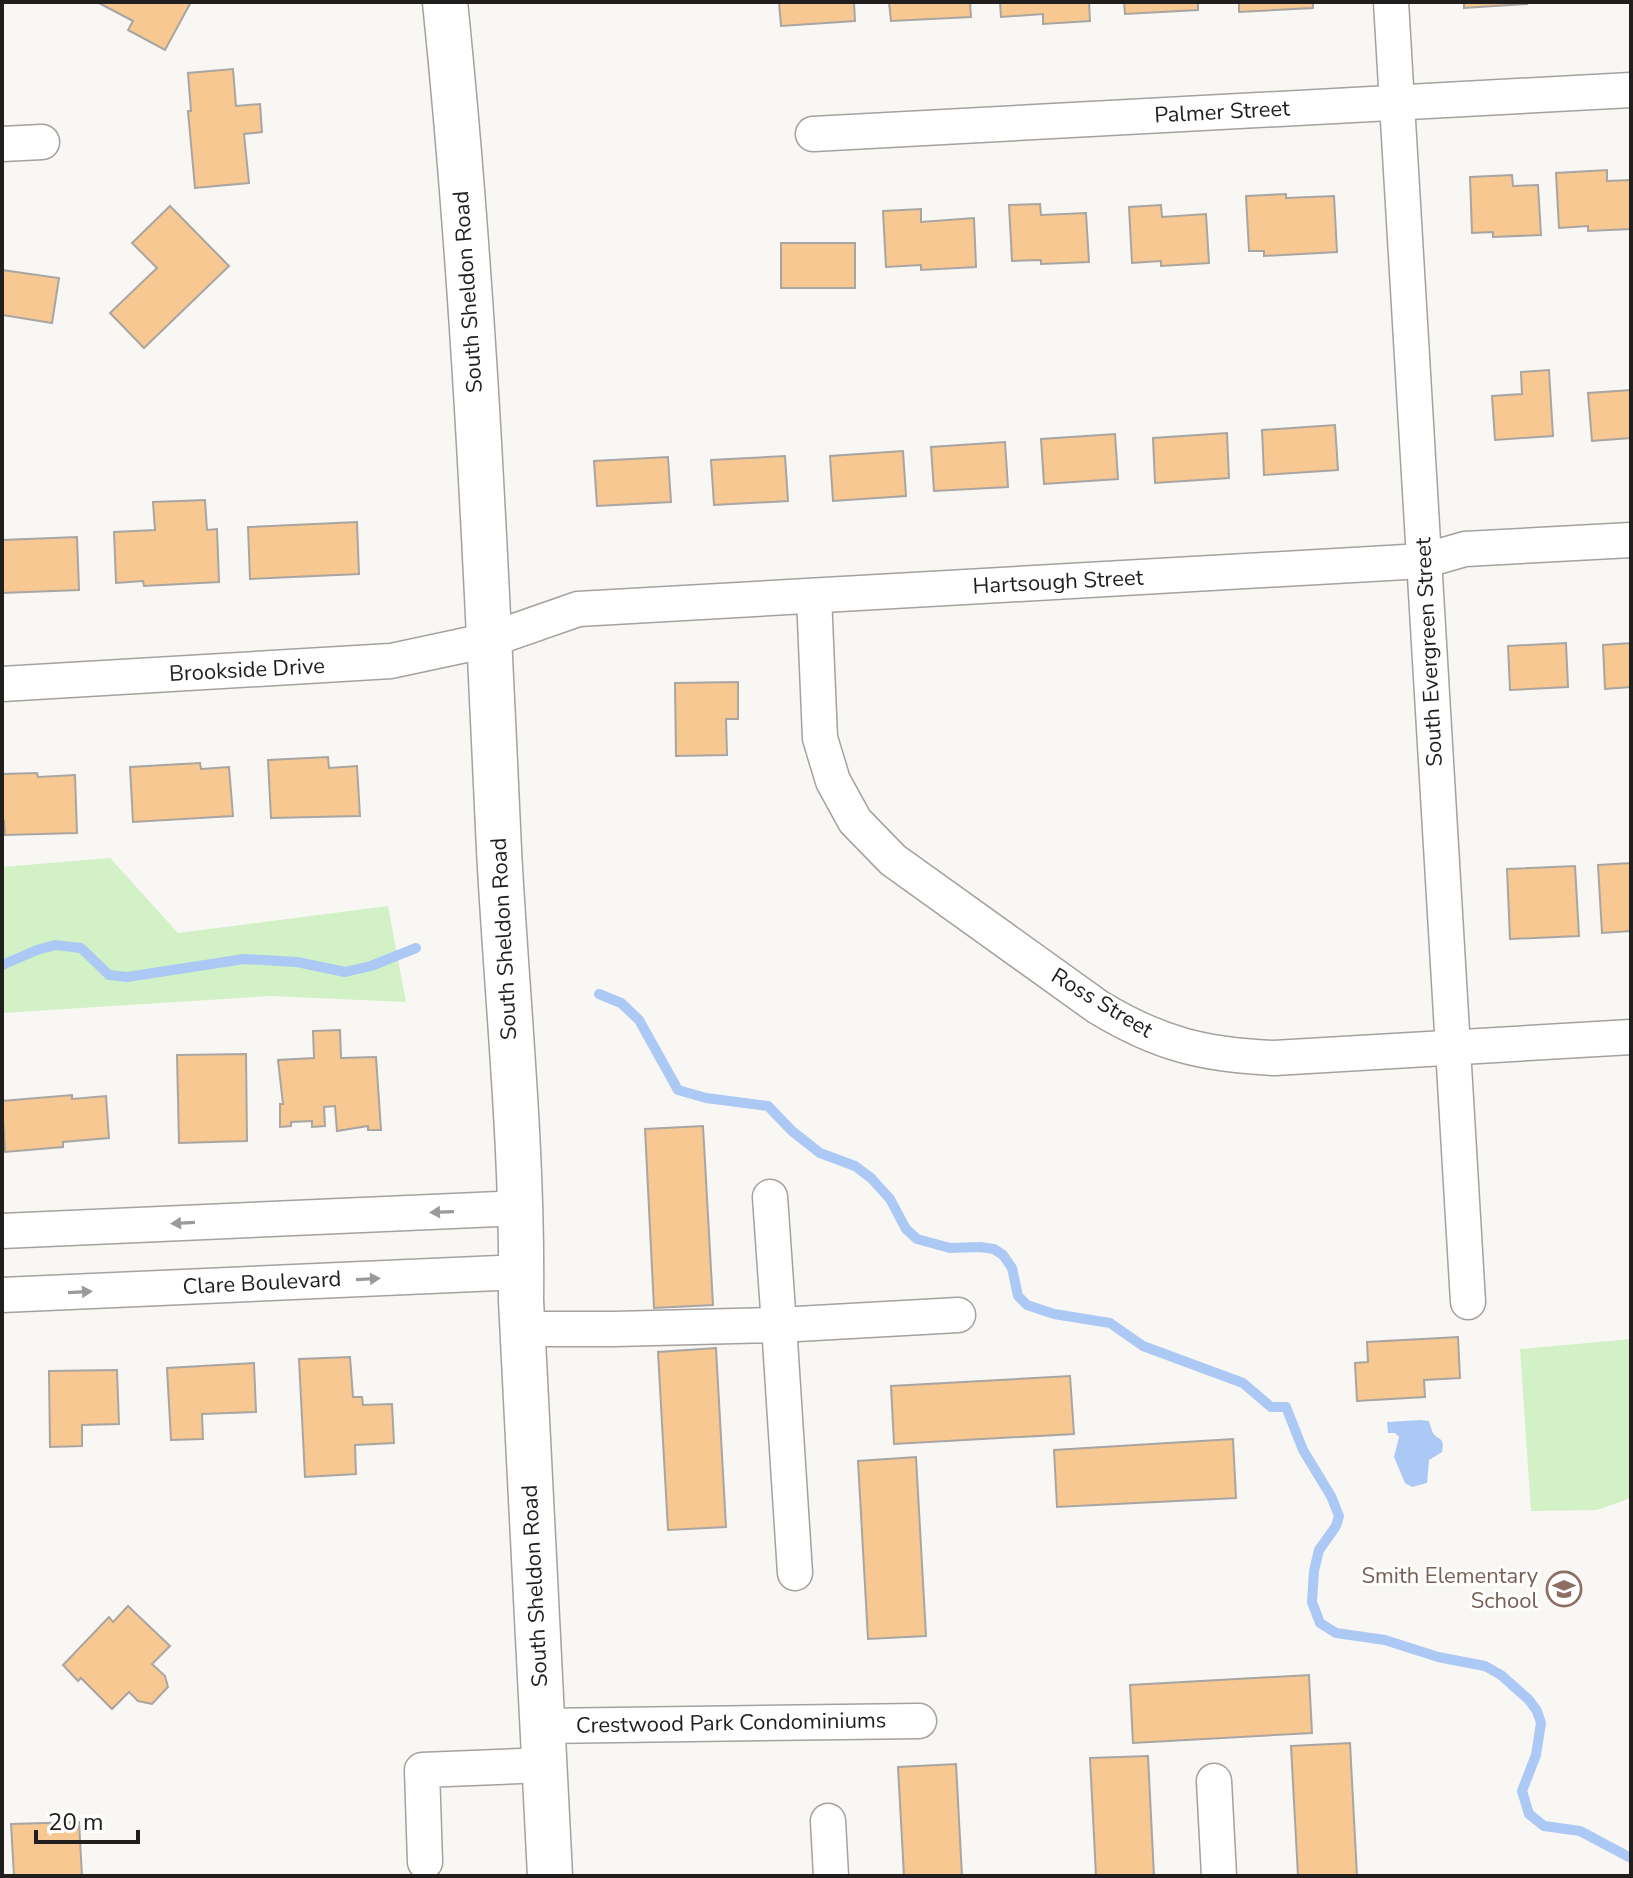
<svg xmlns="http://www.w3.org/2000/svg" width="1633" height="1878" viewBox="0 0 1633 1878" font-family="'Nunito Sans',sans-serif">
  <rect width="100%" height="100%" fill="#f9f7f3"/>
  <g fill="#d2f1c6">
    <polygon points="110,858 178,933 388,906 406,1002 270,996 2,1013 2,867"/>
    <polygon points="1631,1339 1631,1498 1597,1510 1531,1511 1520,1349"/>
  </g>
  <path fill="#acc8f5" d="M1420 1420 1429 1421C1430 1424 1431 1427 1432 1431 1436 1441 1446 1435 1442 1452L1429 1460 1427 1483 1412 1487 1405 1483 1394 1457 1399 1437 1395 1433H1388L1387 1422Z"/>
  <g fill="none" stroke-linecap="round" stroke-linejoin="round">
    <g stroke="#acc8f5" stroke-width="10">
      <polyline points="2,965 37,950 55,945 81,948 109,975 127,977 244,959 297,962 345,972 371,966 416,948"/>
      <polyline points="599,994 621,1003 639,1020 678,1090 706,1098 768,1106 792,1131 820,1153 855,1166 871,1178 890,1199 906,1229 917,1239 950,1248 980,1247 994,1249 1003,1255 1012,1268 1018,1296 1027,1305 1054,1314 1110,1323 1143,1346 1243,1383 1271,1407 1286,1407 1303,1450 1331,1496 1339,1516 1336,1526 1319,1550 1314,1571 1312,1602 1320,1623 1336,1633 1385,1640 1438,1657 1485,1666 1501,1675 1529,1700 1537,1711 1541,1723 1536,1755 1522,1791 1529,1814 1544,1826 1580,1831 1631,1858"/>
    </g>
  </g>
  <g fill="#f7c891" stroke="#a8a5a2" stroke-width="2">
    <polygon points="97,2 191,2 165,50 128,30 133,21"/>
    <polygon points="779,2 854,2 855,21 781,26"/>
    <polygon points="889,2 970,2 971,17 891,21"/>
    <polygon points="1000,2 1089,2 1090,21 1043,24 1043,14 1001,17"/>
    <polygon points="1124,2 1198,2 1198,10 1125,14"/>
    <polygon points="1239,2 1313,2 1313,8 1239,12"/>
    <polygon points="1464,2 1527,2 1527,4 1464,8"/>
    <polygon points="233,69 236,106 260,104 262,132 244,134 249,183 195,188 188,111 191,111 188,73"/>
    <polygon points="1607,170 1607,181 1631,180 1631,229 1588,231 1588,226 1559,228 1556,173"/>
    <polygon points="1512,175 1513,186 1538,185 1541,235 1493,237 1493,232 1472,233 1470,177"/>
    <polygon points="1286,194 1286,198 1334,196 1337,252 1264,256 1264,251 1249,251 1246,196"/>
    <polygon points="1040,204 1041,215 1086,213 1089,262 1041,264 1041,260 1012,261 1009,205"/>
    <polygon points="1161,205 1162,217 1206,214 1209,263 1161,266 1161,261 1132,263 1129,207"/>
    <polygon points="170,206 229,266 144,348 110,313 157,268 132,243"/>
    <polygon points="921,209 921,222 974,218 976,267 921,270 921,265 886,267 883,211"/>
    <rect x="781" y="243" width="74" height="45"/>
    <polygon points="2,270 59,278 52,323 2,315"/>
    <polygon points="1549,370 1553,436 1495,440 1492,396 1522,394 1521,372"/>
    <polygon points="1631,390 1631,438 1592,441 1588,393"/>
    <polygon points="1335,425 1338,470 1264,475 1262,430"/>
    <polygon points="1227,433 1229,478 1155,483 1153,438"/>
    <polygon points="1115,434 1118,479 1044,484 1041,439"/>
    <polygon points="1005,442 1008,487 934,491 931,447"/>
    <polygon points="903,451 906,496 833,501 830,456"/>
    <polygon points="785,456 788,501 714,505 711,460"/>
    <polygon points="668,457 671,502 597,506 594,461"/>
    <polygon points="205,500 207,530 217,529 219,582 144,586 143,581 116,583 114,532 155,530 153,502"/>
    <polygon points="357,522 359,574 250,579 248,527"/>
    <polygon points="77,537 79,590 2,593 2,540"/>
    <polygon points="1566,643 1568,687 1510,690 1508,646"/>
    <polygon points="1631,643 1631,687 1605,689 1603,645"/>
    <polygon points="738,682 738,719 726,719 727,755 676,756 675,683"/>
    <polygon points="328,757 329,768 357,766 360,816 271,818 268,760"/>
    <polygon points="200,763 201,769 229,767 233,816 133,822 130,767"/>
    <polygon points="37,773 38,777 75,775 77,833 5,835 4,821 2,821 2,774"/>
    <polygon points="1631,863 1631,931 1602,933 1598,865"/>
    <polygon points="1575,866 1579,936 1510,939 1507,869"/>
    <polygon points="340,1030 341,1058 376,1057 381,1130 368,1130 368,1126 337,1131 335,1106 324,1107 325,1126 312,1127 312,1121 291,1122 291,1126 280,1127 280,1104 283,1104 278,1060 314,1058 313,1031"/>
    <polygon points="246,1054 247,1141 179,1143 177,1055"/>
    <polygon points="72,1095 72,1099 106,1096 109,1138 63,1142 63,1147 5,1152 2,1101"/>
    <polygon points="703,1126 713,1305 654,1308 645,1129"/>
    <polygon points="1458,1337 1460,1378 1424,1380 1425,1397 1357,1401 1355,1363 1368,1362 1367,1342"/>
    <polygon points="716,1348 726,1527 668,1530 658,1352"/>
    <polygon points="350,1357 353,1397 362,1397 363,1405 392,1404 394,1443 355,1445 356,1474 305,1477 299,1359"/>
    <polygon points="254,1363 256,1412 202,1414 203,1439 171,1440 167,1368"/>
    <polygon points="117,1370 119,1424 82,1425 82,1446 50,1447 49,1371"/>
    <polygon points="1070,1376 1074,1434 894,1444 891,1386"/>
    <polygon points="1233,1439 1236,1498 1057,1507 1054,1450"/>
    <polygon points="916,1457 926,1636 868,1639 858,1461"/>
    <polygon points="128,1606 170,1646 152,1664 165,1676 168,1687 152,1704 138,1701 129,1692 112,1709 81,1678 78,1681 63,1665 109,1617 113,1622"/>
    <polygon points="1309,1675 1312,1733 1133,1743 1130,1685"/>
    <polygon points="1350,1743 1357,1876 1298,1876 1291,1746"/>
    <polygon points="1148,1756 1154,1876 1096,1876 1090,1758"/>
    <polygon points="956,1764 962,1876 904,1876 898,1767"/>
    <polygon points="79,1822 82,1876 14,1876 11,1824"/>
  </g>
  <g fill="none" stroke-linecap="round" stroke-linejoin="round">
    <g stroke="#a4a19e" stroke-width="37">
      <g id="minor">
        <polyline points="1391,2 1468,1302"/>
        <polyline points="813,134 1631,90"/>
        <polyline points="2,144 42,142"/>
        <path d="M814 596 820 738 833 781 855 821 893 860 1098 1007C1159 1044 1204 1055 1274 1058L1631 1037"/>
        <polyline points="2,684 391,661 489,640 578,609 1423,561 1465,549 1631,540"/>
        <polyline points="770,1197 779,1325 958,1315"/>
        <polyline points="2,1231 520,1208"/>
        <polyline points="2,1295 522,1272"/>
        <polyline points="523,1329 614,1329 779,1325 795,1573"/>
        <polyline points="542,1726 919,1721"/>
        <polyline points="1214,1781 1219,1876"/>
        <polyline points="828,1821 831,1876"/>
        <polyline points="425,1862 422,1770 544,1765"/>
      </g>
    </g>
    <g stroke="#a4a19e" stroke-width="47">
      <path id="major" d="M445 2C474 284 486 567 499 850 507 1000 523 1150 521 1300L550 1876"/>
    </g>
    <use href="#minor" stroke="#fff" stroke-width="34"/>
    <use href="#major" stroke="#fff" stroke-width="44"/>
  </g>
  <defs><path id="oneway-solid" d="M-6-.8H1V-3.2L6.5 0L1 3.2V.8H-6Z" transform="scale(2)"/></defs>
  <g fill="#9b9a9a">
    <use href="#oneway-solid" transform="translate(442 1212) rotate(178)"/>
    <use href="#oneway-solid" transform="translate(183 1223) rotate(177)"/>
    <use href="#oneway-solid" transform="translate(368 1279) rotate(-3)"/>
    <use href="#oneway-solid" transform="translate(80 1292) rotate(-3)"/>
  </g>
  <defs>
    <g id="school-ring" transform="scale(1.8)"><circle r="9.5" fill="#fff" stroke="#8d6e63" stroke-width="1.5"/><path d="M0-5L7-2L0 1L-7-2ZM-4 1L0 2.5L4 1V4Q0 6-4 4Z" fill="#8d6e63"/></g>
  </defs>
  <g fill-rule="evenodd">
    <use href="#school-ring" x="1564" y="1589"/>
  </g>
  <g text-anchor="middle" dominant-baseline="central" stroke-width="6" stroke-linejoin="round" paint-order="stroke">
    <g font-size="22" fill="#201f1e" stroke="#fff">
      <text transform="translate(1222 112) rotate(-3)">Palmer Street</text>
      <text transform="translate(468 292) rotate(-94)">South Sheldon Road</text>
      <text transform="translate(1058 582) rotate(-3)">Hartsough Street</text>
      <text transform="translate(1429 652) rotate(-93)">South Evergreen Street</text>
      <text transform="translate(247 670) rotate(-3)">Brookside Drive</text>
      <text transform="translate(504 939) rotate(-93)">South Sheldon Road</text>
      <text transform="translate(1102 1003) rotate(31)">Ross Street</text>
      <text transform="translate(262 1283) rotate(-3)">Clare Boulevard</text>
      <text transform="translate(535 1586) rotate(-93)">South Sheldon Road</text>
      <text transform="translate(731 1723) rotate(-1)">Crestwood Park Condominiums</text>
    </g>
    <g font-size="22" fill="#785e54" stroke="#fff" text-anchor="end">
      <text x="1538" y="1576">Smith Elementary<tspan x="1538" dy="25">School</tspan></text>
    </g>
  </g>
  <rect width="1633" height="1878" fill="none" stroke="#201f1e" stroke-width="8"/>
  <path d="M36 1830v12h102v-12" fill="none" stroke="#201f1e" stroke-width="4"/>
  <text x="48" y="1830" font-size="24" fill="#201f1e" stroke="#ffffff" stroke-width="6" paint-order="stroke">20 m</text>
</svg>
